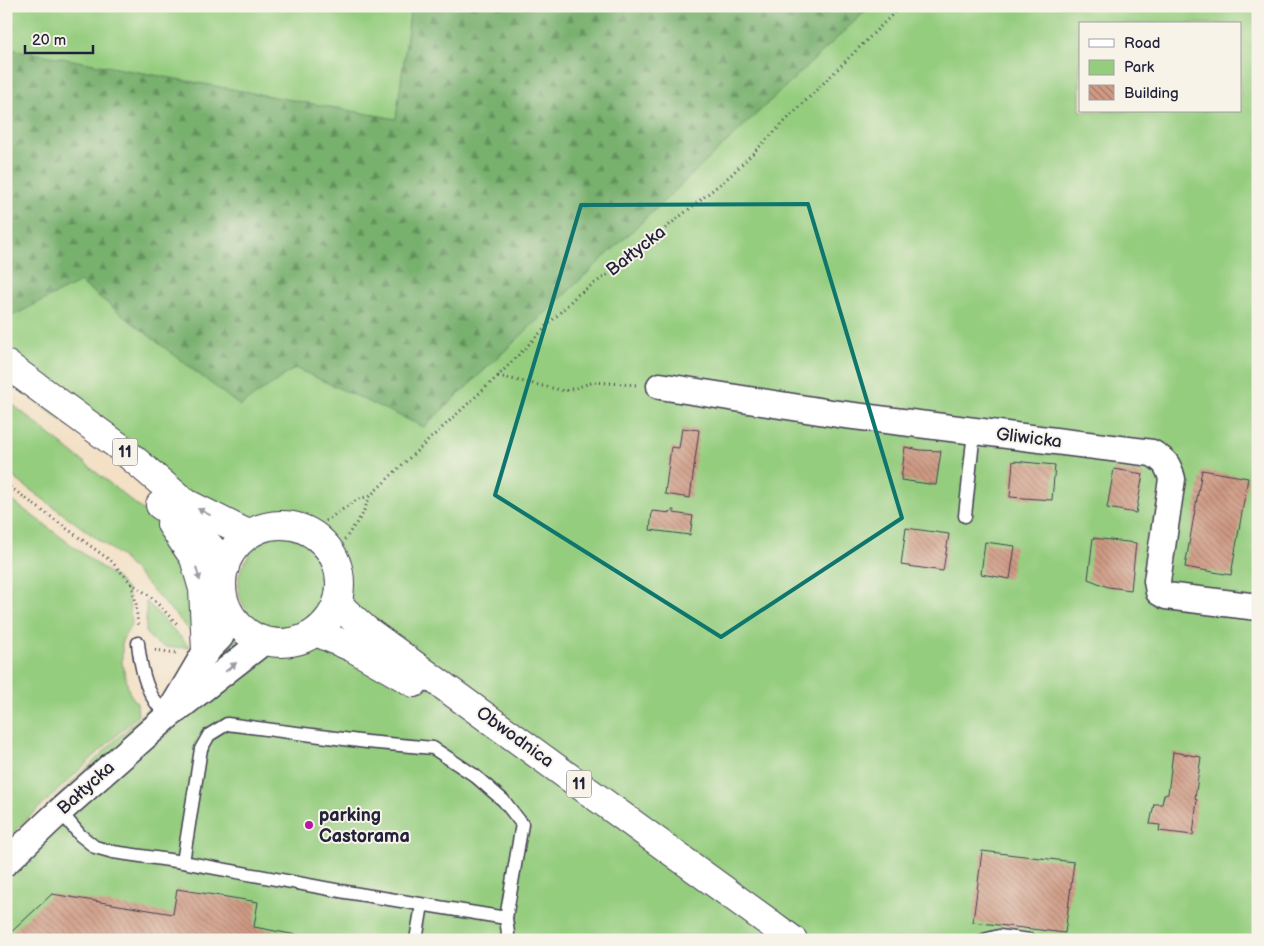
<svg xmlns="http://www.w3.org/2000/svg" width="1264" height="946" viewBox="0 0 1264 946" font-family="'Balsamiq Sans',sans-serif">
  <defs>
    <pattern id="forest-firs" width="22" height="20" patternUnits="userSpaceOnUse" patternTransform="scale(1.25)"><rect width="22" height="20" fill="#78b06e"/><path d="M5 1l3.5 6h-7zM16 11l3.5 6h-7z" fill="#628f5c"/></pattern>
    <pattern id="building-back-hatch" width="6" height="6" patternUnits="userSpaceOnUse" patternTransform="scale(1.25)"><rect width="6" height="6" fill="#ce9982"/><path d="M-1 5l2 2M0 0l6 6M5-1l2 2" fill="none" stroke="#a77c6c"/></pattern>
  </defs>
  <rect width="100%" height="100%" fill="#f7f3e8"/>
  <filter id="ink" filterUnits="userSpaceOnUse"><feTurbulence type="fractalNoise" baseFrequency=".02" numOctaves="2"/><feDisplacementMap in="SourceGraphic" scale="10" xChannelSelector="R" yChannelSelector="G"/><feConvolveMatrix kernelMatrix="1 2 1 2 8 2 1 2 1" color-interpolation-filters="sRGB"/></filter>
  <filter id="wash" filterUnits="userSpaceOnUse"><feTurbulence type="fractalNoise" baseFrequency=".0096" numOctaves="4" result="noise"/><feDisplacementMap in="SourceGraphic" scale="20" xChannelSelector="R" yChannelSelector="G"/><feGaussianBlur stdDeviation="1.12" result="paint"/><feColorMatrix in="noise" values="0 0 0 0 0 0 0 0 0 0 0 0 0 0 0 0 0 1.4 0 .05"/><feComposite in="paint" operator="in"/></filter>
  <g filter="url(#wash)">
    <rect width="100%" height="100%" fill="#f3e0c5"/>
    <g fill="#95cd7f" stroke="#5c785d" fill-rule="evenodd">
      <path d="M6 6H1258V940H6V846L248 612C235 596 235 572 249 556L6 380ZM1080 24H1240V111H1080Z"/>
      <polygon points="6,399 150,516 168,534 188,571 193,634 122,557 6,472"/>
      <polygon points="6,496 117,579 127,589 132,623 122,641 122,662 129,692 137,704 138,715 6,839"/>
      <path d="M146 601 190 647C168 648 160 650 146 633Z"/>
    </g>
    <polygon fill="url(#forest-firs)" stroke="#4d6954" points="411,6 871,6 424,427 295,368 240,406 80,282 6,319 6,48 396,119"/>
    <g id="blocks">
      <g fill="url(#building-back-hatch)">
        <polygon points="682,428 699,430 690,498 665,494 671,447 679,448"/>
        <polygon points="905,447 920,450 941,451 936,485 901,480"/>
        <polygon points="1013,461 1055,465 1052,500 1010,497"/>
        <polygon points="1114,469 1143,474 1136,513 1107,508"/>
        <polygon points="1202,470 1248,478 1231,575 1185,567"/>
        <polygon points="672,510 674,510 674,513 693,516 690,535 650,530 652,511 671,513"/>
        <polygon points="906,528 949,534 943,571 901,565"/>
        <polygon points="1093,538 1136,543 1131,590 1108,587 1088,579"/>
        <polygon points="985,542 1015,546 1010,579 981,574"/>
        <polygon points="1173,752 1201,757 1195,798 1197,800 1193,835 1159,831 1160,825 1150,824 1154,804 1162,804 1164,795 1168,794"/>
        <polygon points="982,851 1074,862 1065,933 973,922"/>
        <polygon points="177,889 258,902 254,927 323,940 6,940 6,937 52,894 173,914"/>
      </g>
    </g>
  </g>
  <g filter="url(#ink)">
    <use href="#blocks" fill-opacity="0" stroke="#413e50" stroke-width="1"/>
    <g fill="none" stroke-linecap="round" stroke-linejoin="round">
      <g stroke="#413e50" stroke-width="15">
        <g id="lane">
          <polyline points="965,516 974,431"/>
          <path d="M138 643C140 662 144 685 155 701 158 707 163 711 168 716"/>
          <polyline points="60,811 80,835 95,847 113,852 183,862 346,892 506,918 522,824 504,801 474,775 433,748 367,742 227,724 209,735 201,749 183,862"/>
          <polyline points="506,918 508,933 507,940"/>
          <polyline points="416,940 422,905"/>
          <polyline points="984,940 999,936 1030,940"/>
        </g>
      </g>
      <g stroke="#413e50" stroke-width="29">
        <g id="street">
          <path d="M660 386 838 414 1152 453C1165 461 1168 464 1172 479L1157 581 1159 592 1166 596 1258 607"/>
          <polyline points="173,707 206,651 220,637 230,614"/>
          <polyline points="6,862 60,811 168,716 264,641"/>
        </g>
      </g>
      <g stroke="#413e50" stroke-width="30">
        <g id="highway">
          <polyline points="6,364 117,445 184,502 248,534"/>
          <polyline points="160,505 195,530 213,550 225,567"/>
          <polyline points="171,524 194,558 203,589 206,651"/>
          <circle cx="281" cy="584" r="59"/>
          <polyline points="338,602 345,611 365,629 793,940"/>
          <polyline points="316,632 353,648 414,683"/>
        </g>
      </g>
      <g stroke="#413e50" stroke-width="3" stroke-dasharray="1 4" stroke-linecap="butt">
        <polyline points="498,376 565,391 594,382 637,385"/>
        <polyline points="6,484 111,561 132,584 150,596 179,626"/>
        <polyline points="309,532 358,499 370,496"/>
        <polyline points="333,556 362,515 370,496 404,463 498,376 577,295 610,273 730,176 901,6"/>
        <polyline points="132,584 136,604 138,627"/>
        <polyline points="155,650 176,653"/>
      </g>
      <use href="#lane" stroke="#fff" stroke-width="12"/>
      <use href="#street" stroke="#fff" stroke-width="26"/>
      <use href="#highway" stroke="#fff" stroke-width="28"/>
    </g>
    <defs><path id="oneway-solid" d="M-6-.8H1V-3.2L6.5 0L1 3.2V.8H-6Z" transform="scale(1.25)"/></defs>
    <g fill="#9c9ca7">
      <use href="#oneway-solid" transform="translate(204 512) rotate(-153)"/>
      <use href="#oneway-solid" transform="translate(198 574) rotate(74)"/>
      <use href="#oneway-solid" transform="translate(231 667) rotate(-39)"/>
    </g>
  </g>
  <path fill="none" stroke="#0f766e" stroke-width="4" stroke-linejoin="round" d="M808 204 902 518 721 637 495 495 581 205Z"/>
  <circle fill="#b5179e" stroke="#f7f3e8" stroke-width="2" cx="309" cy="825" r="5"/>
  <g text-anchor="middle" dominant-baseline="central" stroke-width="4" stroke-linejoin="round" paint-order="stroke">
    <g fill="#f7f3e8" stroke="#62616f" stroke-width="1">
      <rect x="112.5" y="438.5" width="25" height="27" rx="4"/>
      <rect x="566.5" y="770.5" width="25" height="27" rx="4"/>
    </g>
    <g font-size="16" font-weight="bold" fill="#22223b">
      <text x="125" y="452">11</text>
      <text x="579" y="784">11</text>
    </g>
    <g font-size="18" fill="#22223b" stroke="#f7f3e8">
      <text transform="translate(636 251) rotate(-38)">Bałtycka</text>
      <text transform="translate(1029 438) rotate(7)">Gliwicka</text>
      <text transform="translate(515 737) rotate(36)">Obwodnica</text>
      <text transform="translate(86 788) rotate(-42)">Bałtycka</text>
    </g>
    <g font-size="18" font-weight="bold" fill="#22223b" stroke="#f7f3e8" text-anchor="start">
      <text x="319" y="815">parking<tspan x="319" dy="21">Castorama</tspan></text>
    </g>
  </g>
  <rect width="1264" height="946" fill="none" stroke="#f7f3e8" stroke-width="25"/>
  <rect x="1079" y="22" width="162" height="90" fill="#f7f3e8" stroke="#a29fa3"/>
  <rect x="1089" y="39" width="25" height="8" fill="#ffffff" stroke="#a29fa3"/>
  <text x="1124" y="48" font-size="15" fill="#22223b">Road</text>
  <rect x="1089" y="60" width="25" height="15" fill="#95cd7f" stroke="#a29fa3"/>
  <text x="1124" y="72" font-size="15" fill="#22223b">Park</text>
  <rect x="1089" y="85" width="25" height="15" fill="url(#building-back-hatch)" stroke="#a29fa3"/>
  <text x="1124" y="98" font-size="15" fill="#22223b">Building</text>
  <path d="M25 45v8h68v-8" fill="none" stroke="#22223b" stroke-width="2.5"/>
  <text x="32" y="45" font-size="15" fill="#22223b" stroke="#f7f3e8" stroke-width="4" paint-order="stroke">20 m</text>
</svg>
